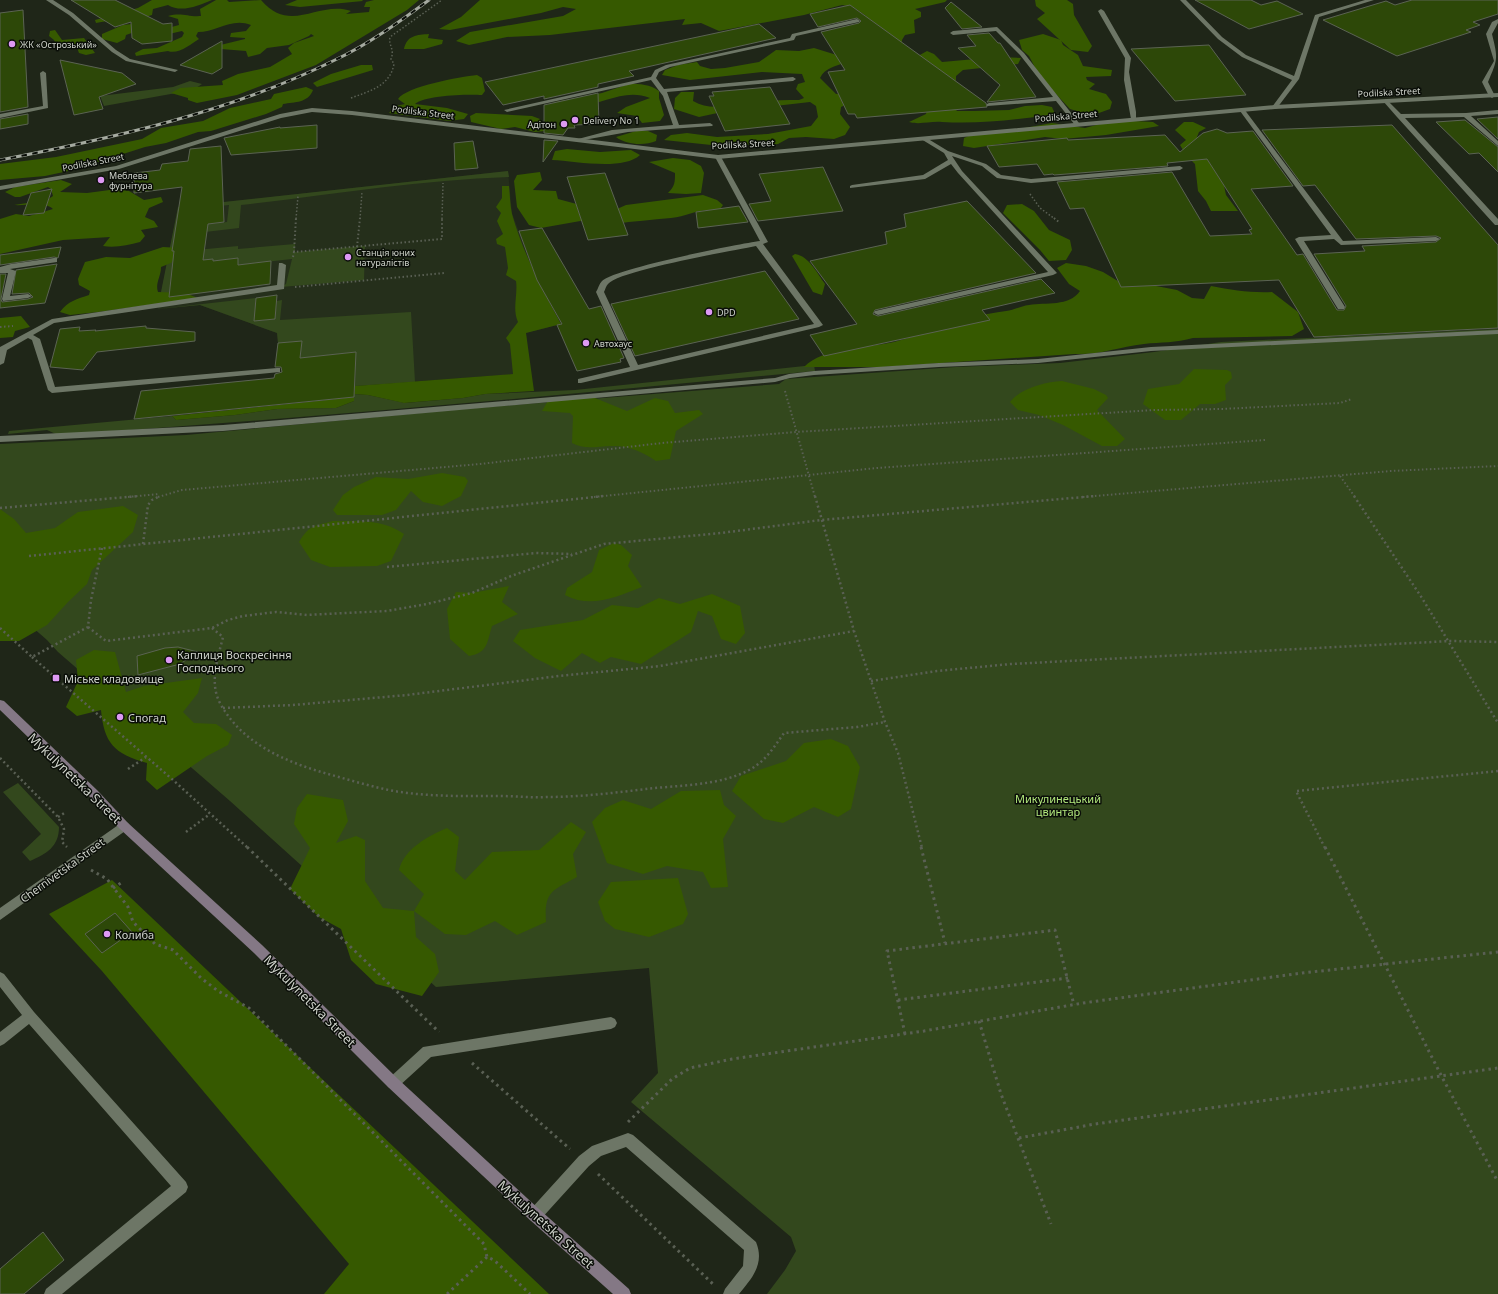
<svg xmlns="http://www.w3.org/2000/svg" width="1498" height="1294" viewBox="0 0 1498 1294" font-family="'Noto Sans',sans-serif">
  <rect width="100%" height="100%" fill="#1f2618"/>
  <polygon fill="#252f1b" points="508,171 512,213 537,280 561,324 526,333 530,373 355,386 356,352 300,358 302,341 278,343 277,333 200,305 158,309 178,207"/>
  <g fill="#33481d" fill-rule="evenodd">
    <polygon points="190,81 202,84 193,90 104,106 100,96 173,87"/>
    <path d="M508 171 509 177C419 180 330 195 241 205L239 228 188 234 186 251 238 246V249L295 244V252L365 246 364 280 281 287 286 284 292 259 238 265V258L213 261V259L198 261 172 273 169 296 160 297 178 207ZM229 205 227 222 208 224 179 210Z"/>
    <polygon points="256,298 255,303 259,303 257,321 275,319 277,301 282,300 280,320 411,312 415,382 355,386 356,352 300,358 302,341 278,343 277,333 200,305 158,309"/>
    <polygon points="1498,329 1498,1294 767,1294 785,1270 796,1251 791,1237 631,1102 658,1073 649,968 436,987 230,801 58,652 47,640 0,599 0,444 186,435 463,409 779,384 786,379 956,367 1060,363 1154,352 1221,342"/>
    <path d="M814 365 815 371C563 395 310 418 58 435L47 430 8 434 9 431 172 416 176 420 235 415 277 409 336 408 354 401V394L368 395 405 403 463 398 485 394 575 390Z"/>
    <path d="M18 783 59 827C59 847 46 854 30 861L22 852 41 834 3 792Z"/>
  </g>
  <g fill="#365900">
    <path d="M152 0H212C198 6 181 13 168 5L153 9 152 15C134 21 114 19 96 23L95 20 138 8Z"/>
    <path d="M216 0H227L229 2 261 0C291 35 318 0 351 11L346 14 369 12 370 7H364L366 2 374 0H419L407 10 316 65 237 95 197 103 188 100V98L171 93 180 88 223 85 222 81 238 74 270 67 292 54 288 48 294 43 314 36 311 34 309 36 289 45 267 48 260 54 248 57 246 51 221 49 208 52V48L245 39V38L230 37 231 33 246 31 251 25C232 17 216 32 198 32L196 36 199 39C191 44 178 55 168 51L136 56 135 53 143 49 157 48 182 37 184 33 182 31 169 34 164 29 179 25 178 19 168 16C182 12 187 17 201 16L200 9Z"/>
    <polygon points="297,0 362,0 363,1 300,7 285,5"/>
    <polygon points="480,0 947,0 945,2 915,9 921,12 921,17 914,20 915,33 905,35 902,40 902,49 853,28 866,16 853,7 842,5 804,15 719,31 701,23 682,25 685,19 550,35 507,37 469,45 456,41 470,32 563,16 576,9 563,7 541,13 450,30 439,29 461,17"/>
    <polygon points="1035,0 1067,0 1073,4 1074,15 1092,46 1088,52 1071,50 1037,19 1045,13 1036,6"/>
    <polygon points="132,24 140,30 126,35 125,39 117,43 102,39 102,34 123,25"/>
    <polygon points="55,30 62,40 84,38 95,53 86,55 79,53 76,45 62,46 56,44 54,40 49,36 50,31"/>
    <path d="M429 34 428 38 443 40 442 44 424 49H404C407 35 417 35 429 34Z"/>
    <polygon points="1043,34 1061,40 1063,45 1078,55 1083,66 1112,70 1111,76 1086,77 1087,80 1095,84 1089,89 1106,94 1112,102 1110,109 1099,113 1083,113 1070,109 1040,77 1029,56 1022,50 1019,40"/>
    <path d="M814 48 840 56 845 63C835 66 825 68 820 78L836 94 855 92 859 98 841 107 840 114 850 127 845 135 834 139 806 137 789 138 778 144 762 146 751 144 730 147 664 140 671 135 687 133 717 137 768 134 811 126 818 117 816 106 810 102 722 112 699 117 674 109 675 98 681 92H694L693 101C712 112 730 104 750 102 766 101 783 100 799 100L804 98 796 89 798 84 805 82 802 74 762 72 690 80 662 75 665 70 678 65 697 62 700 66 711 69 725 68 759 62 776 50 799 51Z"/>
    <polygon points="927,51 934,54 942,62 998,57 1021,58 1018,64 963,70 956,76 956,83 918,56"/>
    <polygon points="361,65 372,65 373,70 317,87 313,83 331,74"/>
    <path d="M477 75 482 78 485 91 482 95C468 94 425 95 415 104L447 108 468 114 464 119 449 121 389 113 395 106 405 104 398 99C407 86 460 77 477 75Z"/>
    <path d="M629 84C640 84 650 84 659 91V98L664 115 660 121 642 123 637 116 617 113 626 107 650 98C625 88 604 104 580 106 569 107 557 107 546 107L555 102 602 93Z"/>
    <path d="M306 87 313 90C308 103 295 102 283 104L282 107 266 114 211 131 198 132 166 143 145 147 73 170 45 176 0 180V164L56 157 142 139 161 128 203 121 230 108 271 99 274 94Z"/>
    <path d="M1042 105 1052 107 1055 114C1017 120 980 124 942 122 930 121 920 125 909 122L926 114 927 109 953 106 957 111H974L1009 110 1025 106Z"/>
    <polygon points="476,113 532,116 540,119 545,128 545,131 535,132 515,127 501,129 471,122 470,116"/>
    <polygon points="1115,120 1153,122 1159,126 1106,135 1063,139 1045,137 974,148 963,146 964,138 977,132 1003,132 1052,123 1085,128"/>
    <polygon points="1184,122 1193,122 1206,128 1199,132 1197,137 1200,149 1223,181 1226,195 1238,211 1211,211 1206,201 1198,191 1195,164 1186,155 1180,145 1186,140 1175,130"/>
    <path d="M636 131H648L657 135 656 141C645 146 626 145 616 137Z"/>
    <path d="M567 149 600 152 631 150 640 155C623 171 575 161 552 160L555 151Z"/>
    <path d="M673 158 690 160 701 166 704 173 701 193 686 194 668 193C675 186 675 182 675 173L649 162Z"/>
    <polygon points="540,172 542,180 533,190 556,191 558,199 599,210 586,220 541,228 529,225 517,207 514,181 517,175"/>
    <path d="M61 180 72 184 60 192 87 193 117 189 129 191 144 200 161 197 163 202 149 208 145 217 154 221 158 227 141 230 145 236 140 242C128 245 116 248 103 246L110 237 63 240 0 254V219L16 214 29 216 53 209C43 201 26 206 14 205L47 200 53 196 51 189 48 187 20 197H15L5 192 15 187Z"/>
    <path d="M502 186H509C510 195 510 205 512 214 523 253 542 289 561 324L526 333 534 391 485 394 463 398 404 403 368 395 354 394 355 386 513 374 510 344 506 338 518 322C512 309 518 295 516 281L506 275 508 268 505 247 497 244 496 239 503 234 497 221 501 213 496 207 502 198Z"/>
    <path d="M703 195 717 200 723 205 718 212C698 207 690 216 671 218 652 220 633 221 615 224L608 213 626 205Z"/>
    <polygon points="1022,204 1034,211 1049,230 1070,240 1072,250 1066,260 1049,261 1040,250 1003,213 1007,205"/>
    <path d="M163 247 180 248 181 252 171 263 161 267C161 277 155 283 158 292L185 293 198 298 98 312 70 315 60 312C68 301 77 299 89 295L90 291 79 285 78 279 85 262 106 257 130 258Z"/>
    <path d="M795 254C809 256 817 273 825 284L822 295 813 292 792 256Z"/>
    <path d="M1066 263 1086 266 1103 272 1126 286 1151 285 1177 290 1192 298 1204 299 1211 286C1232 290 1251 293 1272 292L1298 312 1304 329 1292 336 1193 338C1176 343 1161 342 1144 344 1118 347 1101 355 1074 354L883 367H804C823 347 868 348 894 342 920 335 946 324 972 317 983 314 995 313 1006 311 1014 310 1021 306 1029 305 1046 302 1069 307 1080 291L1069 284 1057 268Z"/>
    <polygon points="21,316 30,327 15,331 13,337 0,338 0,318"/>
    <polygon points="1194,369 1227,370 1231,372 1232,378 1225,385 1226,400 1215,404 1200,404 1181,420 1165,420 1143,404 1148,389 1179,384"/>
    <path d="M1062 381 1094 389 1106 395 1108 398 1097 410 1125 439 1117 446H1102L1063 425 1039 415 1018 410 1010 402C1021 388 1045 382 1062 381Z"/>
    <polygon points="354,397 354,401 336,408 277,409 235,415 176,420 172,416"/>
    <path d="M595 398 627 411 655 398 668 401 675 413 699 410 703 414 676 431 670 459 656 461C644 453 630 446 615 446 600 445 586 451 572 443L573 416 570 413 542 411 549 399Z"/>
    <polygon points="442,473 465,477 468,481 461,496 442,506 423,502 411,491 396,510 382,515 337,515 333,510 343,495 354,487 376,477 408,479"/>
    <polygon points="123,506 138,515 133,532 92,570 87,584 68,602 47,625 19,641 0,641 0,509 14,519 26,533 55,528 78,512"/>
    <path d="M333 521C357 521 384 519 404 534L391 561 377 566 330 567 311 560 299 542C309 525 315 526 333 521Z"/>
    <path d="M614 543 621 545 632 555 628 566 642 587C616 597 591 609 565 595L567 588 592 572 599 550Z"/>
    <path d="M509 586 502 602 518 614 492 626C487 642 488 653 469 656L450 639 447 609 456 592 472 593Z"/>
    <polygon points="712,594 740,606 745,633 736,644 721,639 712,616 698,611 691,632 641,664 611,657 600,663 582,653 561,671 535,658 513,641 520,630 583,620 612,605 638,608 659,598 680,604"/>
    <path d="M94 650 115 652 126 692 144 686 202 678 198 693 183 712 194 723 216 724 232 735 228 745 207 756 157 790 146 780 147 763C114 754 104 743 101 710L77 716 66 707 78 681 76 660Z"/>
    <polygon points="831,739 848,746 860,767 851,809 838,817 814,807 783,823 764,819 732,791 741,776 786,761 804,743"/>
    <polygon points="720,790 724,805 736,816 723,839 728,887 711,888 703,872 667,866 643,874 607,863 592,822 605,808 623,800 651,809 681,791"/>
    <path d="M307 794 343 800 348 821 336 843 356 836 365 840V881L383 908 414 911 424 894 399 870C404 849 428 836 447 828L459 837 455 871 465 880 492 852 539 850 571 822 586 832 573 854 577 877C552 891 544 891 546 922L517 935 495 921 466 935 445 934 414 911 416 937 435 954 439 972 422 996 376 984 351 960 341 929 319 917 290 889 310 848 294 824 297 808Z"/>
    <polygon points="678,878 688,914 683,924 649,937 615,929 605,921 598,902 611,882"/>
    <polygon points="112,880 549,1294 324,1294 349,1264 102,971 49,914"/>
  </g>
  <g fill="#2d4808" stroke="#5b6353">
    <polygon points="71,0 115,0 163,24 172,23 172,41 142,44 132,38 131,22 115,27"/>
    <polygon points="1195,0 1251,0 1261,5 1277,1 1303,14 1249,29"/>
    <polygon points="1412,0 1498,0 1498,14 1473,22 1480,25 1466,30 1471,32 1397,56 1323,20 1386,1 1395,5"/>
    <polygon points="951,2 982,27 962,29 945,8"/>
    <polygon points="850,5 986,103 987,107 857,118 855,114 848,114 828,72 845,70 821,32 859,23 861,21 857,18 818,27 810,14"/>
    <polygon points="23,10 28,107 0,112 0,13"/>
    <polygon points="759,24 776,38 629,71 634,76 598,84 598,87 544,99 544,96 503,105 485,82"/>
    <polygon points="989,33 998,43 1000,43 1036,97 987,102 1000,85 958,48 976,46 967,35"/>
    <polygon points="222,41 222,68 212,74 180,65"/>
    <polygon points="1209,45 1246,95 1175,101 1131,49"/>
    <polygon points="60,60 122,73 136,84 99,97 103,109 74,115"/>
    <polygon points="770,87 790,124 725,131 709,96 714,96 712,92"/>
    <polygon points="598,93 599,124 574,125 575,128 568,128 563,135 544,133 544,105"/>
    <polygon points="28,114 28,124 0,129 0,119"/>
    <polygon points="1498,117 1498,139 1477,119"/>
    <polygon points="1465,120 1498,147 1498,172 1479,153 1469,154 1436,122"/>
    <polygon points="317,125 317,148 231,155 224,138 280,127 280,128"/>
    <polygon points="1392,125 1498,245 1498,328 1314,337 1279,280 1121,287 1084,208 1070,209 1057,182 1172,172 1210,236 1252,234 1249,230 1252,229 1207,159 1167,163 1168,166 1054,175 1053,174 1044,175 1037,164 999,167 987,146 1067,138 1068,140 1165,135 1180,152 1203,133 1217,129 1227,133 1253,131 1293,186 1251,189 1297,255 1303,254 1337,310 1344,310 1346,306 1314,254 1365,251 1362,246 1436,242 1441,238 1436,236 1356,239 1315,185 1303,186 1262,130"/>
    <polygon points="544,140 558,141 543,162"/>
    <polygon points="473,141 478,168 455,170 454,143"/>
    <polygon points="221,146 224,222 208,224 203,260 213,259 213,261 238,258 238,265 271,261 270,284 169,297 174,251 172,251 182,187 134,193 134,173 160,170 162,164 188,161 190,149"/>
    <polygon points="823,167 843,211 758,221 749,204 771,201 759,174"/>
    <polygon points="605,173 628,235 588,240 567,177"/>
    <polygon points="52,189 44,213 23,215 31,193"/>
    <polygon points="967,201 1036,273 875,310 873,314 878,316 1041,279 1055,293 982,310 990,320 824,356 810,335 857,324 810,261 887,244 885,232 906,227 904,214"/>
    <polygon points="739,206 748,222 698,228 696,212"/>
    <polygon points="542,228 589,309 601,306 624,358 620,359 621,362 577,371 557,325 562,324 537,280 519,231"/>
    <polygon points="61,247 58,258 54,257 0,265 0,255"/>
    <polygon points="57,264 45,303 0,308 0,274 6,274 1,299 2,302 28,299 33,297 29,293 12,294 16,270"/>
    <polygon points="765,271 799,319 635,356 611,304"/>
    <polygon points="277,295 275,319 254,321 256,298"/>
    <polygon points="146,326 146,328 195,332 195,341 97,352 83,370 50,367 60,329 80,327 79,331 96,330 95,331"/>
    <polygon points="302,341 300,358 356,352 354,397 134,419 141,391 274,378 275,374 282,372 281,367 275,367 278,343"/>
    <polygon points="178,647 198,652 180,664 138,675 137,656 165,648"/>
    <polygon points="115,913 132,932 102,953 85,934"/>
    <polygon points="43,1232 64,1260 24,1294 0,1294 0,1269"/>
  </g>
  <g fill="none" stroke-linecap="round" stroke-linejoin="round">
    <g stroke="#5a6054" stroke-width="1.5" stroke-dasharray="1.5 2" stroke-linecap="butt">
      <path d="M351 98C370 91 390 86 394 64L391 59C395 49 388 45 390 37L442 0"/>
      <polyline points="1030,194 1040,208 1055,219"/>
      <polyline points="296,219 298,196"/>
      <polyline points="360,219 362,192"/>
      <polyline points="442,219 443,183"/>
    </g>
    <g stroke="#5a6054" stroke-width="2" stroke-dasharray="1.5 2.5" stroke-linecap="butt">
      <polyline points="1054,218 1060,223"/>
      <polyline points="357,247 360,218"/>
      <polyline points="294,252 296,218"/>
      <polyline points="293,257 294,252 442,239 442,218"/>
      <polyline points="295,287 444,273"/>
      <polyline points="0,327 13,326"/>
      <polyline points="785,391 815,497"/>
      <polyline points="1340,476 1355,497"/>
      <polyline points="128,497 159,494"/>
      <polyline points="158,497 182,490 480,464 662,443 796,432 1154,410 1222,409 1340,403 1352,399"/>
      <polyline points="594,497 877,468 1265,440"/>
      <polyline points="1083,497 1391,471 1498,466"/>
    </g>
    <g stroke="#5a6054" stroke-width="2.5" stroke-dasharray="2 3" stroke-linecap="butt">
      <polyline points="815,496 854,631 885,722 898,753 922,848"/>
      <polyline points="1354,496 1422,598 1498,723"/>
      <polyline points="0,508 139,496"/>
      <polyline points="143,544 148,505 152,500 160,496"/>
      <polyline points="29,556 604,496"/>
      <polyline points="387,567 536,553 572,554"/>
      <polyline points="88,627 106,641 212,628 228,620 243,616 276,612 307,615 387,611 427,604 472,593 511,576 604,544 721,533 821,520 1095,496"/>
      <polyline points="0,628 32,657 88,627 91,600 102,548"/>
      <path d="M212 628 223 637C218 658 209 683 220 703 242 744 286 762 328 774 350 780 372 787 394 791 429 797 465 796 500 796 516 796 532 798 547 797 580 797 613 793 646 789 679 785 719 786 749 770 765 762 774 747 784 733L857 727 885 722"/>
      <polyline points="32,657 173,780 248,848"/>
      <polyline points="871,681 937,671 1011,664 1451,641 1498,642"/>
      <polyline points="223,708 293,705 407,695 559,676 660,666 854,631"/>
      <polyline points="0,758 58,817 64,829 62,842 67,847"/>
      <polyline points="128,769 146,757"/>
      <polyline points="58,817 66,812"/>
      <polyline points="186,832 210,814"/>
      <polyline points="1325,848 1296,791 1498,771"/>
    </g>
    <g stroke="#5a6054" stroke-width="3" stroke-dasharray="2.5 4" stroke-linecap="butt">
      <polyline points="247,847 439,1032"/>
      <polyline points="921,847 945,943"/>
      <polyline points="1325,847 1442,1077 1498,1182"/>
      <polyline points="91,870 107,879 128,907 133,922 155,944 173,950 201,978 218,991 249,1008 484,1244 487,1257 494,1260 530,1294"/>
      <polyline points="113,888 121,883"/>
      <polyline points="898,1000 1068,978"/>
      <polyline points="979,1021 1001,1094 1051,1224"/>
      <polyline points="905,1034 887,951 1055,930 1074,1005"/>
      <polyline points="472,1063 570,1149"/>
      <polyline points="628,1122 672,1079 690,1068 732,1059 924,1031 1083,1003 1302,973 1498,952"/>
      <polyline points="1019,1138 1095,1124 1498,1068"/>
      <polyline points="598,1174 714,1285"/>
      <polyline points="447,1294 487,1257"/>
    </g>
    <g fill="#6d7666" fill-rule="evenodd">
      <polygon points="1180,0 1186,0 1222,37 1246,55 1294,76 1315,15 1365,0 1374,0 1319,17 1299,79 1277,108 1275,109 1272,107 1292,80 1242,57 1218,39"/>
      <polygon points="1101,9 1104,11 1131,58 1129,72 1136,112 1136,120 1131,119 1124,80 1125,58 1098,11"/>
      <polygon points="857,19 860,21 859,22 796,36 794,40 670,67 659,72 656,78 664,89 793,77 796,79 793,81 667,92 679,125 710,123 713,125 712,126 628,132 578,141 578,139 612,130 673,125 663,96 651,80 507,112 504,110 651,77 655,70 666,65 790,38 792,34"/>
      <path d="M1498 19V23L1492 34C1498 59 1498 59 1488 82L1495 96 1492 98 1489 96 1482 82 1494 61 1486 34 1492 22Z"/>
      <polygon points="997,27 1024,53 1079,123 1079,125 1075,125 1056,101 987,106 987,104 989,103 1053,97 1020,55 996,31 953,35 950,33 953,31"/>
      <polygon points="43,71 46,73 48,108 0,118 0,114 43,106 40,73"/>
      <polygon points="1386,99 1401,114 1466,113 1498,110 1498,114 1471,116 1498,141 1498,146 1464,117 1405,118 1498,219 1498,225 1495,225 1397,117 1383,101"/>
      <polygon points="1240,109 1244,109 1343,241 1436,237 1440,239 1436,241 1341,245 1334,239 1304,241 1345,307 1344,309 1338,309 1295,239 1299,237 1331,235 1240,111"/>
      <polygon points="921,137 925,137 948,151 986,164 1001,175 1031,179 1180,166 1183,168 1180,170 1031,183 997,178 982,166 952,156 962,171 1057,273 1053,275 878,315 874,313 875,311 1048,272 958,173 951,164 925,179 850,188 850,186 852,185 923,175 948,160 944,153 921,139"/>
      <path d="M718 155 721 157 768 242 763 244 823 325 819 327 581 383H578V379L630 367 596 292C598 289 599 284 602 281 614 269 737 244 760 241L715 157ZM756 246 814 324 638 365 604 292C605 290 606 286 608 284 620 270 732 251 756 246Z"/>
      <polygon points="54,258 57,258 57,262 10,269 16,271 10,296 28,294 32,296 28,298 3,301 2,299 8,273 0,273 0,267 11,264"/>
      <polygon points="279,263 282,263 286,265 284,289 54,323 33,335 40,339 55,387 277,368 280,368 280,372 52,393 48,390 32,340 28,338 7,350 4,363 0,365 0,347 52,319 277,285"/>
      <polygon points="1498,330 1498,334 1151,351 1038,363 939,367 814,375 790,378 775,382 223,431 0,442 0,436 223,425 775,378 789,374 814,371 939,363 1038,359 1151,347"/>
      <polygon points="0,972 4,974 34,1012 186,1182 188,1187 186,1192 62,1294 44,1294 46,1289 171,1186 29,1024 4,1044 0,1046 0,1032 22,1015 0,987"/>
      <polygon points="611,1017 615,1019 617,1023 615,1027 611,1029 431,1057 398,1087 393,1089 388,1087 387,1083 388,1079 423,1047"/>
      <path d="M628 1133 633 1135 756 1242C765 1264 752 1278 739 1294H723L725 1289 743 1266 744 1250 626 1147 601 1156 589 1166 540 1220 535 1222 530 1220 528 1215 530 1210 579 1156 592 1146Z"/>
    </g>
    <g fill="#6d7666" fill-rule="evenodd">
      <polygon points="46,0 53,0 73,13 116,50 130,59 178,70 175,72 126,61 112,52 69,15"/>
      <polygon points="1498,93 1498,97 1275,109 718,159 352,115 312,112 281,118 119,169 0,190 0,186 116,166 280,114 312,108 352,111 718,155 1275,105"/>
      <polygon points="124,821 128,823 130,826 128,829 0,920 0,908"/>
    </g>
    <polygon fill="#847885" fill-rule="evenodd" points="0,700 4,701 97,790 128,823 262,945 398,1079 540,1210 629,1289 631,1294 613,1294 530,1220 388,1087 254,953 120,829 89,796 0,710"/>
    <g stroke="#a5aaa0" stroke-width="3">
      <path id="rail" d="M0 160C114 138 230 112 335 60 369 44 399 22 429 0"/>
    </g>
    <use href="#rail" stroke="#0a0e08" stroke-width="2" stroke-dasharray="5.5" stroke-linecap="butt"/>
  </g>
  <g fill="#dd99f3" stroke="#0a0e08" stroke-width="1.5">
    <circle cx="12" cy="44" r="4"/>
    <circle cx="575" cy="120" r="4"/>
    <circle cx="564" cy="124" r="4"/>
    <circle cx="101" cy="180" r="4"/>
    <circle cx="348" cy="257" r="4"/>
    <circle cx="709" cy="312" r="4"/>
    <circle cx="586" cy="343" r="4"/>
    <circle cx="169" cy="660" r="4"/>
    <rect x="52" y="674" width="8" height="8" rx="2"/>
    <circle cx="120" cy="717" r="4"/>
    <circle cx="107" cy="934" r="4"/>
  </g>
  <g text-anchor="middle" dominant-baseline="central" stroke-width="3" stroke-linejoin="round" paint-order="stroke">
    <g font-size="9" fill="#cfd3cb" stroke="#0a0e08" text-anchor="start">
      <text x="20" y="44">ЖК «Острозький»</text>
      <text x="583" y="120">Delivery No 1</text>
      <text x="556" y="124" text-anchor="end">Адітон</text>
      <text x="109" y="175">Меблева<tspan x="109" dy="10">фурнітура</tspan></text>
      <text x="356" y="252">Станція юних<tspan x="356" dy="10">натуралістів</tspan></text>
      <text x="717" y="312">DPD</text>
      <text x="594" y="343">Автохаус</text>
    </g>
    <g font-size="9" fill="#cfd3cb" stroke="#0a0e08">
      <text transform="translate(1389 92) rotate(-3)">Podilska Street</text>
      <text transform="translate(423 112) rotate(7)">Podilska Street</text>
      <text transform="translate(1066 116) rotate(-5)">Podilska Street</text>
      <text transform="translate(743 144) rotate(-3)">Podilska Street</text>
      <text transform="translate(93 162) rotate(-11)">Podilska Street</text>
    </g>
    <g font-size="11" fill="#cfd3cb" stroke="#0a0e08" text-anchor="start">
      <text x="177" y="654">Каплиця Воскресіння<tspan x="177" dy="13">Господнього</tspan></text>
      <text x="64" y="678">Міське кладовище</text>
      <text x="128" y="717">Спогад</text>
      <text x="115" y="934">Колиба</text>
    </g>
    <g font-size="11" fill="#b1e67c" stroke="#0a0e08">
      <text x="1058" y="798">Микулинецький<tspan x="1058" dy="13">цвинтар</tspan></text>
    </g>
    <g font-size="11" fill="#cfd3cb" stroke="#0a0e08">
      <text transform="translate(62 870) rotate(-36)">Chernivetska Street</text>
    </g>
    <g font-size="13" fill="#cfd3cb" stroke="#0a0e08">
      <text transform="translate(75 778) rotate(44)">Mykulynetska Street</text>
      <text transform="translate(310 1001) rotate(45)">Mykulynetska Street</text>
      <text transform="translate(546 1224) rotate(42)">Mykulynetska Street</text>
    </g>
  </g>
</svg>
